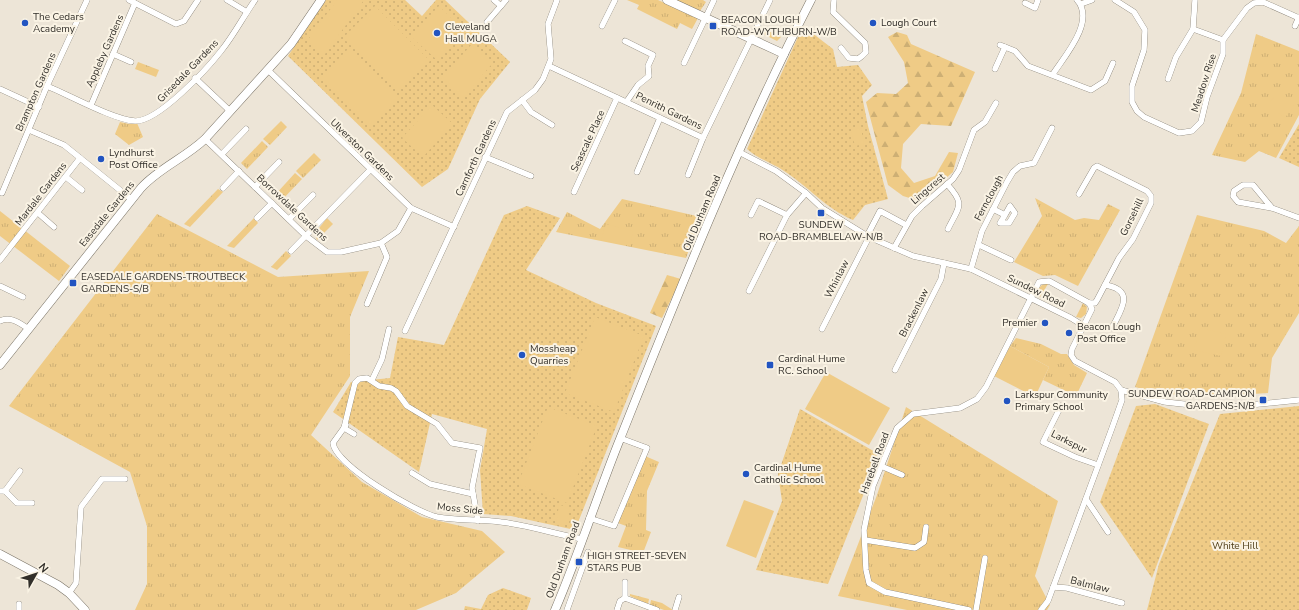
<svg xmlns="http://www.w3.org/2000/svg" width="1299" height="610" viewBox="0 0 1299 610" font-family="'Nunito Sans',sans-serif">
  <defs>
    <pattern id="grass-tufts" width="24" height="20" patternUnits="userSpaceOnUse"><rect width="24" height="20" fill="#efcb86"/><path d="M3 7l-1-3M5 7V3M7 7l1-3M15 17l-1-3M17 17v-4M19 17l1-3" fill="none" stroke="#cdaf74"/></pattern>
    <pattern id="forest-firs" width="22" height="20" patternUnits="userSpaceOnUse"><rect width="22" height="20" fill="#efcb86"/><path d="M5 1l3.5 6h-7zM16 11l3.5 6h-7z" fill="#cdaf74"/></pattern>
    <pattern id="park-dots" width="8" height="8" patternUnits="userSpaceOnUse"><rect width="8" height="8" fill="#efcb86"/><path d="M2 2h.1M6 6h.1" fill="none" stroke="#cdaf74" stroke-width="1.8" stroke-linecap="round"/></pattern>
  </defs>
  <rect width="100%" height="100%" fill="#ede5d7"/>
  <g fill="url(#grass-tufts)">
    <polygon points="627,0 658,0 698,18 692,29 680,23 677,29 637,9 639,5"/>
    <polygon points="675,0 703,0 706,2 700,11"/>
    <polygon points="762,28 781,37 777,41 765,35"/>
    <polygon points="1256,34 1299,51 1299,115 1276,158 1259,151 1245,162 1212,155 1241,93"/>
    <polygon points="138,62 159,70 156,77 135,69"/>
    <polygon points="281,121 287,127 270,145 263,139"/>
    <polygon points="120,122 129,124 137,123 143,137 129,145 115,134"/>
    <polygon points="262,141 268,147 247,169 241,163"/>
    <polygon points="314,153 321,160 303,178 296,171"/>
    <polygon points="295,173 302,179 281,201 275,195"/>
    <polygon points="218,189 223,192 190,227 184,224"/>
    <polygon points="1035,198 1075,220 1084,218 1099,220 1108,204 1120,210 1078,286 1055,275 1043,276 1014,262 1042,216"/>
    <polygon points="622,199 701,217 686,258 556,232 567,212 600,229"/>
    <polygon points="0,211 70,266 59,281 0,236"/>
    <polygon points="157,214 278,277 369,271 350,317 350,376 311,435 362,482 422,517 482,531 505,552 456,593 416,610 135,610 147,584 147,526 130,472 9,406"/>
    <path d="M1197 215 1264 231 1286 243 1299 226V313L1272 358 1268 393C1224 396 1178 400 1135 387Z"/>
    <polygon points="254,218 258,223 234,248 227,246"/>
    <polygon points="327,218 333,224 317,240 315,235 316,232"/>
    <polygon points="286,251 291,256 277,270 271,267"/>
    <polygon points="1044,283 1048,284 1040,297 1037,293 1037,290"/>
    <polygon points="1083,303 1087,307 1086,314 1081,318 1076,317"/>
    <polygon points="1016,338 1041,344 1061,354 1067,354 1074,365 1087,373 1076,396 1043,380 1049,367 1010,346"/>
    <polygon points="906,407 1058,501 1035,576 1050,605 1047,610 907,610 838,596 877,495"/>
    <polygon points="645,456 659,462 647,491 646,530 651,532 643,553 618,547 626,526 618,523"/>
    <polygon points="630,594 649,599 648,604 630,596"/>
    <polygon points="651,600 662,603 673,610 664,610 650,605"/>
  </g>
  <g fill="url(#forest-firs)">
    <polygon points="897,32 907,35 911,44 975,72 951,126 921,124 903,144 901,168 914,183 935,176 949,152 958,153 953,172 937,186 916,200 903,196 888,185 866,102 877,93 896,94 908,83 904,62 888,37"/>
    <polygon points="667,275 681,279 662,318 650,313"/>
  </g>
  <g fill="url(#park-dots)">
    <polygon points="326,0 405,0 422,16 436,0 445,0 510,62 480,99 448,169 422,187 288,56"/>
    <path d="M803 26 833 49 837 67 858 65 872 85 862 96 868 126 888 199 865 205 853 220C825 208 809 187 784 171 772 163 758 159 747 149Z"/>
    <polygon points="1299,124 1299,167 1279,158"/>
    <polygon points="527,206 560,218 526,270 596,303 656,326 575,530 511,516 483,514 480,470 487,429 432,414 419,472 333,412 351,382 390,378 398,337 444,345 504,215"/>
    <polygon points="1155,404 1209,424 1152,578 1100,502 1136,406"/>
    <polygon points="1299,406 1299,610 1147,610 1159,564 1220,414"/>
    <polygon points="800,409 877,453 874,468 828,584 756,570 782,501 778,474"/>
    <polygon points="503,588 531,598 527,610 464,610 465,606 481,609 488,595"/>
  </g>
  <g fill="#efcb86">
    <polygon points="337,0 364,0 325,54 307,41"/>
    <polygon points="375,6 430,61 398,91 343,38"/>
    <polygon points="439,6 464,30 437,60 410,36"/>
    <polygon points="471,45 492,64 462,99 441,79"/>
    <polygon points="348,49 398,98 369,127 320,78"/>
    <polygon points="1277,95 1295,104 1285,118 1278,113 1268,103"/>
    <polygon points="432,105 453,124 423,157 402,138"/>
    <polygon points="861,128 864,144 855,146 851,130"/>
    <polygon points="606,224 633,231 630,246 601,240"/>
    <polygon points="595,317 644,336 614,412 565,393"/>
    <polygon points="1200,328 1226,334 1221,356 1194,350"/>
    <polygon points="1010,346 1049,367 1035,397 994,376"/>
    <polygon points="826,372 890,408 869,445 805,409"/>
    <polygon points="548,407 597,426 567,503 518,484"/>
    <polygon points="744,500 774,511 756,558 726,546"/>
    <polygon points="559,505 570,507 566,525 556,524"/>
  </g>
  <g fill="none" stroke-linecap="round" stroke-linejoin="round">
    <g stroke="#787164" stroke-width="6">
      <g id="street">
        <polyline points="129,0 176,24 184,21 198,0"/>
        <polyline points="227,0 247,12"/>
        <polyline points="494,0 501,6"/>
        <polyline points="834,0 833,12 865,43 866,52 862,56 858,59 849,58 841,48"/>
        <polyline points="1115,0 1134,12 1145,30 1144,50 1132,86 1132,102 1137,111 1144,117 1179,133 1192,131 1201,122 1207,97 1223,54 1223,40 1247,8 1254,3 1263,2 1299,18"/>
        <polyline points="1025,3 1035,8 1038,0"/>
        <polyline points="1081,4 1092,0"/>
        <polyline points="487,22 506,0"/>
        <polyline points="602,26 615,0"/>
        <polyline points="1295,26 1299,17"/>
        <polyline points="1193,29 1223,40"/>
        <polyline points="625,41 653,55 648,66 649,76 638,85 627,101"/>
        <polyline points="1000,45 1015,51 1028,66 1091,90 1105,81 1113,63"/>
        <polyline points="113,54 131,62"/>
        <polyline points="684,63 714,0"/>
        <polyline points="549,66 703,138 770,0"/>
        <polyline points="995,69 1005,47"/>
        <polyline points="269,71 411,208 454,227"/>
        <path d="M1053 74C1064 57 1096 21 1077 0"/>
        <polyline points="195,78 230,111"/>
        <polyline points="1168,79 1176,57 1193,29 1195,0"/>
        <path d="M47 86C69 95 114 120 135 121 158 122 207 69 221 51 234 35 243 17 255 0"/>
        <polyline points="0,89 39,107"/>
        <polyline points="522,100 531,112 552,125"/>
        <polyline points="91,105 135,3"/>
        <polyline points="29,130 64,145 131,199"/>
        <polyline points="205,139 306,236 327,252 341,252 381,243 398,231 411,208"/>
        <polyline points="739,152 776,171 806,193 822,208 869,237 913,256 971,269 1071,318 1079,323 1082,327"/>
        <polyline points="222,154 246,129"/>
        <polyline points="485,157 531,176"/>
        <polyline points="637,172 660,118"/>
        <polyline points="688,175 703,138"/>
        <polyline points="66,177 82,190"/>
        <path d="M947 184C966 205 959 206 948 229"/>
        <polyline points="255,187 279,162"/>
        <polyline points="223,188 239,171"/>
        <polyline points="574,192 617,98"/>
        <polyline points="2,193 47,86 87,0"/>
        <polyline points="1079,194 1094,168 1097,166 1147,191 1151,196 1151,203 1133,239 1119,258 1097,300 1095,303 1089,303"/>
        <polyline points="1272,208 1253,185 1243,185 1234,191 1233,196 1238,202 1272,208 1299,218"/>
        <polyline points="993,209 1005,215 1000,223 1009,223 1015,213 1010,206 1005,215"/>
        <polyline points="38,213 54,227"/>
        <polyline points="751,215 758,201 787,215"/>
        <polyline points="257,218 272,203"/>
        <polyline points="289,219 313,195"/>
        <polyline points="867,236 880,211 906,225"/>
        <polyline points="979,245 1011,260"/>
        <polyline points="894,248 912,216 922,206 953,179 959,170 974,130 985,122 996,103"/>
        <polyline points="291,251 370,170"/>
        <polyline points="0,260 80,158"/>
        <polyline points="971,269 982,231 1007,182 1013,172 1020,166 1034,163 1052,128"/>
        <path d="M1105 285C1136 290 1121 310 1112 328"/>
        <polyline points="0,286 23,297"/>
        <polyline points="749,291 787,215 806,193"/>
        <polyline points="367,304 387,257 381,243"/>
        <path d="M0 321C11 316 19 323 29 329"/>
        <polyline points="822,329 869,237"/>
        <polyline points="405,331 507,112 535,90 543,79 551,59 548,24 557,0"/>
        <polyline points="895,370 941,279 944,263"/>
        <polyline points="372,380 382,359 389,329"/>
        <polyline points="1061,406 1043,442 1075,457 1098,465"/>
        <path d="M346 425 333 443C335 465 415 512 437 517 458 521 480 519 501 522 528 525 555 534 582 539"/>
        <polyline points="354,434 344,428 355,383 359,379 367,378 379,386 391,388 396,391 407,406 437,424 452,443 480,448 472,488 478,521"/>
        <polyline points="881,466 902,475"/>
        <polyline points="412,473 430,484 473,494"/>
        <polyline points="0,491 5,491 17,503 32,503"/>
        <polyline points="5,491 20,471"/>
        <polyline points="1086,499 1108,532"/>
        <polyline points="589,518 614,526 647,448 620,438"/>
        <polyline points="865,540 915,548 924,542 926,527"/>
        <polyline points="625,582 625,598"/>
        <polyline points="1053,587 1067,588 1122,603"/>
        <polyline points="69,593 76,583 81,507 102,479 125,479"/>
        <polyline points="19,604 19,610"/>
        <polyline points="567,610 588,552"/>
        <polyline points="617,610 620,601 625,598 657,610"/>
        <polyline points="675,610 679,597"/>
        <polyline points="969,610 885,592 869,583 866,570 864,530 873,486 897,428 913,414 960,408 977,399 986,387 1039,282 1049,281 1089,303 1092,309 1072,349 1071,355 1075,361 1115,382 1121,390 1165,402 1219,408 1299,400"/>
        <polyline points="976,610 985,558"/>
        <polyline points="1041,610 1048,601 1112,428 1122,400 1121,390"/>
      </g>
    </g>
    <g stroke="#787164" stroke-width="9">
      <g id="secondary">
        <polyline points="667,0 784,54"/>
        <path d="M0 365 141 188C159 168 185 158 205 139L291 44 321 0"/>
        <polyline points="0,554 58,585 69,593 85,610"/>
        <path d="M555 610C579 554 597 496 620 439 679 291 738 142 811 0"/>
      </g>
    </g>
    <use href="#street" stroke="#fff" stroke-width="5.5"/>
    <use href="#secondary" stroke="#fff" stroke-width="8"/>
  </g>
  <g fill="#2254c1" stroke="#faf3e4" stroke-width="1.5">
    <circle cx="25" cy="23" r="4"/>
    <circle cx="873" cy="23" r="4"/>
    <rect x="709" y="22" width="8" height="8" rx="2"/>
    <circle cx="437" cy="33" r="4"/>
    <circle cx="101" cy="159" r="4"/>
    <rect x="817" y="209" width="8" height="8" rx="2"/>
    <rect x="69" y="279" width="8" height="8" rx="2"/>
    <circle cx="1045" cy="323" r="4"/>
    <circle cx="1069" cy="333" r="4"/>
    <circle cx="522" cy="355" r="4"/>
    <rect x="766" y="361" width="8" height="8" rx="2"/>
    <rect x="1259" y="396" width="8" height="8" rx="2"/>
    <circle cx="1007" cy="401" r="4"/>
    <circle cx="746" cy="474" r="4"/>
    <rect x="575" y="558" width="8" height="8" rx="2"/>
  </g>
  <g text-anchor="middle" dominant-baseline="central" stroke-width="4" stroke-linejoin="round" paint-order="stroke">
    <g font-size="10" fill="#322f2a" stroke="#faf3e4" text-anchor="start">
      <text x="33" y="17">The Cedars<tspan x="33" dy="12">Academy</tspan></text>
      <text x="721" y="20">BEACON LOUGH<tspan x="721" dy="12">ROAD-WYTHBURN-W/B</tspan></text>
      <text x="881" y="23">Lough Court</text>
      <text x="445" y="27">Cleveland<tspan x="445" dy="12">Hall MUGA</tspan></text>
      <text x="109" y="153">Lyndhurst<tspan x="109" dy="12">Post Office</tspan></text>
      <text x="821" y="225" text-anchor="middle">SUNDEW<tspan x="821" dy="12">ROAD-BRAMBLELAW-N/B</tspan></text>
      <text x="81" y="277">EASEDALE GARDENS-TROUTBECK<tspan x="81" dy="12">GARDENS-S/B</tspan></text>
      <text x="1037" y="323" text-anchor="end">Premier</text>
      <text x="1077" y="327">Beacon Lough<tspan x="1077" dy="12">Post Office</tspan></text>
      <text x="530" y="349">Mossheap<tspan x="530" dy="12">Quarries</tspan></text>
      <text x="778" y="359">Cardinal Hume<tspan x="778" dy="12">RC. School</tspan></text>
      <text x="1255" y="394" text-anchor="end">SUNDEW ROAD-CAMPION<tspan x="1255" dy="12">GARDENS-N/B</tspan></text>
      <text x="1015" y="395">Larkspur Community<tspan x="1015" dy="12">Primary School</tspan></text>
      <text x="754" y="468">Cardinal Hume<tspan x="754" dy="12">Catholic School</tspan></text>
      <text x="587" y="556">HIGH STREET-SEVEN<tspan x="587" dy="12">STARS PUB</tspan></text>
    </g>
    <g font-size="10" fill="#322f2a" stroke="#faf3e4">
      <text transform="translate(105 51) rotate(-66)">Appleby Gardens</text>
      <text transform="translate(188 71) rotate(-46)">Grisedale Gardens</text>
      <text transform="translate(1204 83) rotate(-72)">Meadow Rise</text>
      <text transform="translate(36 92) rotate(-66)">Brampton Gardens</text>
      <text transform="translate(669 111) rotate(26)">Penrith Gardens</text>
      <text transform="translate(588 141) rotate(-65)">Seascale Place</text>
      <text transform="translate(362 150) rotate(44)">Ulverston Gardens</text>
      <text transform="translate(476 158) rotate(-65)">Carnforth Gardens</text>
      <text transform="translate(928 189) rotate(-41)">Lingcrest</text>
      <text transform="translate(41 194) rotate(-52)">Mardale Gardens</text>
      <text transform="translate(989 198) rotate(-62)">Fernclough</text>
      <text transform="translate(292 208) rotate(43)">Borrowdale Gardens</text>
      <text transform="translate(702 213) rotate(-67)">Old Durham Road</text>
      <text transform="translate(107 214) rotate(-51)">Easedale Gardens</text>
      <text transform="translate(1132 217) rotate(-64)">Gorsehill</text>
      <text transform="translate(837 279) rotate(-63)">Whinlaw</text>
      <text transform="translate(1036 291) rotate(26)">Sundew Road</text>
      <text transform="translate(914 313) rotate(-63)">Brackenlaw</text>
      <text transform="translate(1069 442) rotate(27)">Larkspur</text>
      <text transform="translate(875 463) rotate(-70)">Harebell Road</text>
      <text transform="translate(460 509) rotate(6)">Moss Side</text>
      <text transform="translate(563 560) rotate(-70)">Old Durham Road</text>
      <text transform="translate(1090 585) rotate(14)">Balmlaw</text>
    </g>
    <g font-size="10" fill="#52401a" stroke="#faf3e4">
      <text x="1235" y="546">White Hill</text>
    </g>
  </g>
  <g transform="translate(36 574) rotate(51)" stroke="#faf3e4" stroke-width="3" paint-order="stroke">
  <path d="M0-3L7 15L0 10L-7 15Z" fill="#322f2a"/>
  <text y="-6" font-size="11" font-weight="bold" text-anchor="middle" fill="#322f2a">N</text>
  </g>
</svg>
